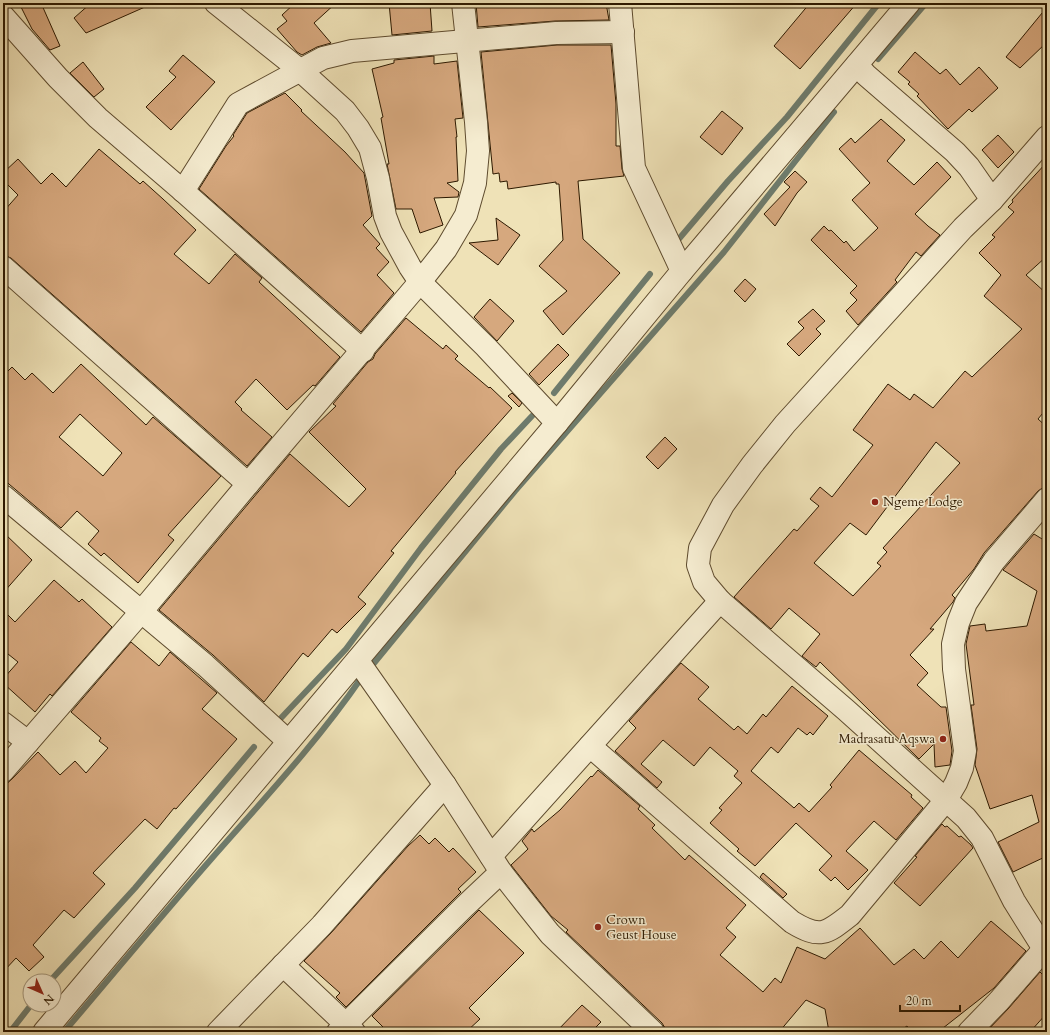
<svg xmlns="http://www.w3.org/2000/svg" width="1050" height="1035" viewBox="0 0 1050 1035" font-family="Cardo,serif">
  <rect width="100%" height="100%" fill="#efe2b7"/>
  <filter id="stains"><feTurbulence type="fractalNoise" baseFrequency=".005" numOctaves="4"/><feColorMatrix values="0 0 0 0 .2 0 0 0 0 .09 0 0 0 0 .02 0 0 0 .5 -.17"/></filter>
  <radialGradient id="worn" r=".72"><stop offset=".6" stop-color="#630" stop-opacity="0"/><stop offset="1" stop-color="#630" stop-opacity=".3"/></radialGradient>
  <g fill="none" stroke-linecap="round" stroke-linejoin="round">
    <g stroke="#6e7b6c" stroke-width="6">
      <polyline points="878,59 926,3"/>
      <polyline points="678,240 728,181 787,117 879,3"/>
      <polyline points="554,393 650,274"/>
      <polyline points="370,668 515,491 724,252 834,112"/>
      <polyline points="281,718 346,649 421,548 501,449 532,416"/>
      <polyline points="50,981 135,888 254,747"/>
      <polyline points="10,1032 31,1005"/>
      <path d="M64 1032C114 973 163 914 213 857 265 798 318 741 362 677"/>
    </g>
  </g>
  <g fill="#d6a87e" stroke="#2d1900" fill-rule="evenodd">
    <polygon points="19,3 41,3 60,46 50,50 32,29"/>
    <polygon points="91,3 154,3 86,33 74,18"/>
    <polygon points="295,3 336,3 314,23 331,43 317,47 302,55 297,52 277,29 287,21 282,15"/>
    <polygon points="389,3 430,3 432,31 392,35"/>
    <polygon points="476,3 606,3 609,20 555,21 478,27"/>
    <polygon points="810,3 857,3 800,69 774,46"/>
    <polygon points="1047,7 1047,42 1020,68 1006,57"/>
    <polygon points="557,45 611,45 616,104 616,146 620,146 622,169 624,176 578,181 583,239 620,273 563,335 543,311 567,291 539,266 563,240 559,184 556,184 556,182 508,189 507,181 500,182 499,173 493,174 481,52"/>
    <polygon points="915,52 940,74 946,69 960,85 979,67 998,88 972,112 969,109 948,129 917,96 919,94 908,84 910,82 898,72"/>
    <polygon points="183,55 215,82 171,130 146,107 176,77 169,71"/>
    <polygon points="434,56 434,64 457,61 463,118 455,119 457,137 456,137 458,181 447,183 459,192 458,197 434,198 443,225 420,233 412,209 396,209 387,164 389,164 381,118 383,117 372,69 394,63 394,60"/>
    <polygon points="83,62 104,89 94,97 70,73"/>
    <polygon points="285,93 302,110 301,111 345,152 364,173 372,216 363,225 380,244 376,248 389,262 377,275 394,293 361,332 199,189 226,146 234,136 233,135 247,113"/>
    <polygon points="722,111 743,128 722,155 700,137"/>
    <polygon points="881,119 905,140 887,161 914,185 937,162 951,177 915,214 928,226 940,235 921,256 916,252 895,280 897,282 858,325 846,311 857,300 850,293 857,286 811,240 824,226 829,231 831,230 844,243 846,241 854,251 878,228 852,200 870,183 839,149 851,138 855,143"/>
    <polygon points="998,135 1014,152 998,168 982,150"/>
    <polygon points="99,149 140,184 143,181 163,199 196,230 174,254 209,284 235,254 262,278 259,282 340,357 315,386 313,385 287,410 256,379 235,402 242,409 241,410 272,437 247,466 11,258 3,255 3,212 18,195 3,180 3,173 18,159 41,184 52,173 66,187"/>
    <path d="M1047 162V256L1026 275 1047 294V408L1038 419 1047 427V485L1038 491 984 553 974 569 952 595 955 598 953 602 930 629H934L910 655 928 673 917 685 941 707H946L952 751 950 765 935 767 934 744 919 759 820 662 816 667 802 656 820 634 789 608 771 629 734 597 794 529 797 531 819 506 810 499 820 487 832 497 873 445 853 430 888 384 910 400 914 394 933 408 965 371 972 377 1022 329 984 296 1001 275 979 253 995 237 992 235 1014 212 1008 207 1013 202 1012 200ZM936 442 960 463 883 548 887 552 877 563 881 566 853 596 814 563 850 523 866 535Z"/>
    <polygon points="795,171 807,182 797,193 775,226 764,214 790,187 784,182"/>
    <polygon points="496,218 520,235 498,265 469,243 498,240"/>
    <polygon points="745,279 756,289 745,302 734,291"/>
    <polygon points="490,299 514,321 497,341 474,317"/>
    <polygon points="813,309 825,321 816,329 821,334 799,356 787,344 804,328 798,322"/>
    <polygon points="406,318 443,349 446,345 458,356 455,359 489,388 490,387 512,408 455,472 456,473 391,551 394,553 358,597 366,604 337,633 332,629 308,657 303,653 264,702 213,655 159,610 290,454 349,507 366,489 309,432 336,406 333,404 368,362 373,359 375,354"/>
    <polygon points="558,344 569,355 539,385 529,374"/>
    <path d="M81 364 146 425 153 417 221 476 168 535 174 540 138 583 104 553 101 556 88 544 99 531 77 511 61 528 3 479V376L12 367 25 380 32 373 53 393ZM80 414 122 453 103 476 59 437Z"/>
    <polygon points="512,393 522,403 519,407 508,396"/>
    <polygon points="665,437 677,449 658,469 646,457"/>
    <polygon points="3,532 32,560 3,593"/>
    <polygon points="1034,534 1047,542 1047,856 1013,872 998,842 1039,822 1032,795 990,809 975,765 977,749 971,705 974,705 966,644 970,626 985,624 986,631 1027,626 1037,591 1003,570"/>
    <polygon points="54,580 79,602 82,599 112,627 52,696 50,694 35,712 3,683 3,679 18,662 3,650 3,610 15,622"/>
    <polygon points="131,642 159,666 170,652 217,693 202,709 237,739 176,809 174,808 157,829 145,819 93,873 105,884 74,918 64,910 33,945 44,957 29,971 16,958 3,972 3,787 12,779 38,752 60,775 75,761 86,773 108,748 99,741 101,738 71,712"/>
    <polygon points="681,663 709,687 698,699 734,730 738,726 747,734 763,714 766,717 792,686 828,716 813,735 810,732 807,735 798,728 778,753 771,747 751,771 794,808 799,803 809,812 832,787 830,785 859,750 912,795 911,797 923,808 896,840 874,821 846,851 868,870 848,890 835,877 831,881 819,870 832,856 796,823 755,866 737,851 739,849 710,823 722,810 719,808 742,783 734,776 738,771 710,747 694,766 663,740 641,764 662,782 657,788 615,751 636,728 629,721"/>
    <polygon points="598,770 640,806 638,809 655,825 652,828 685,860 689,855 746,905 726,928 736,937 720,955 763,992 775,978 781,983 797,947 825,959 860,928 894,965 914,949 924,959 941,941 958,958 991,921 1026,951 994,988 938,1032 912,1032 907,1026 898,1032 829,1032 825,1009 806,1000 779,1032 665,1032 665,1028 662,1023 566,932 568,930 551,916 511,865 528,849 522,841 532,829 534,832 560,810 591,776 592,777"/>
    <polygon points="942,824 945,827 947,826 959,837 961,836 971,845 973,848 920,906 894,883 917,857 915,856"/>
    <polygon points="420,835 429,844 435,838 449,852 453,848 476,872 458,889 461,892 346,1007 336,997 340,993 304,961 331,933 408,846"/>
    <polygon points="763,873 787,894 783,898 760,877"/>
    <polygon points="479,910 524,953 469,1008 480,1019 466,1032 388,1032 372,1016"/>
    <polygon points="1040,972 1047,979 1047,1013 1030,1032 986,1032 1008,1009"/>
    <polygon points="582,1005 601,1022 591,1032 556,1032"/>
  </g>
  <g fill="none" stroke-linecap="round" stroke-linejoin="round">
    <g stroke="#5e4b2e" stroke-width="24">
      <g id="minor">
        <polyline points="216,3 301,71 345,111 358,128 370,148 378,178 385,216 391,232 410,267 420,282 486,347 557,423"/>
        <polyline points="620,3 634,168 682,271"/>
        <polyline points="3,16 58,78 98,118 183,191 363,351"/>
        <polyline points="857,65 866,75 955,152 969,167 992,200"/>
        <polyline points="1047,137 992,200 963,228 785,424 752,465 723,505 700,548 698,565 704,582 720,601 774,648 846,710 966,818 982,838 1014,901 1044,949 1047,952"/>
        <polyline points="183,191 238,104 323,58 352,51 556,33 623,32"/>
        <polyline points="3,267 248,484"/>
        <polyline points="3,496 205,665 288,741"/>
        <polyline points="358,661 445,785 501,872 526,904 550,934 653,1032"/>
        <polyline points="3,723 28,742"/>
        <path d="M590 746 792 922C820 939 826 934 850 915L946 800 956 783 962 768 965 751 954 669 953 644 958 623 966 603 994 561 1047 499"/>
        <polyline points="3,771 141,612 248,484 420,282 446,249 466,215 475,183 478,151 476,122 463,3"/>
        <polyline points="491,856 720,601"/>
        <polyline points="283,965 354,1032"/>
        <polyline points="218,1032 322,925 445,785"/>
        <polyline points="338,1032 465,906 501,872"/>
        <polyline points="969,1032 999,1001 1044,949"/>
      </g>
    </g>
    <g stroke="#5e4b2e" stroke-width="24">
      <polyline id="tertiary" points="44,1032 557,423 682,271 909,3"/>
    </g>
    <use href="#minor" stroke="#f5ecd0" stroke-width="22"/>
    <use href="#tertiary" stroke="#f5ecd0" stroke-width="22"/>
  </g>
  <g fill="#8f2418" stroke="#f5ecd0" stroke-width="1.5">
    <circle cx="875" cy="502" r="4"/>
    <circle cx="943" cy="739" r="4"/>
    <circle cx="598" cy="927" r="4"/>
  </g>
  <g text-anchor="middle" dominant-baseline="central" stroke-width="3" stroke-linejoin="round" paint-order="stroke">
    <g font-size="13" fill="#2d1900" stroke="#f5ecd0" text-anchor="start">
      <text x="883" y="502">Ngeme Lodge</text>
      <text x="935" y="739" text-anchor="end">Madrasatu Aqswa</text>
      <text x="606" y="920">Crown<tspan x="606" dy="15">Geust House</tspan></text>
    </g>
  </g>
  <rect width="1050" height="1035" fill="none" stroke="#efe2b7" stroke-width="16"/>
  <rect x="4" y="4" width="1042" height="1027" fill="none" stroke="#2d1900" stroke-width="2"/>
  <rect x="8" y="8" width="1034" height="1019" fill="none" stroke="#2d1900"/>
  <g transform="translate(42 993) rotate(135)"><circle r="19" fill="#f5ecd0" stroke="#a5987d"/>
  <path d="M0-3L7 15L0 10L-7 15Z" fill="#8f2418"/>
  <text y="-6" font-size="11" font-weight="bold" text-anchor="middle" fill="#2d1900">N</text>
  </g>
  <path d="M900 1005v6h60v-6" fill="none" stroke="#2d1900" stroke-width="2"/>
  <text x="906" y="1005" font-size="12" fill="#2d1900" stroke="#f5ecd0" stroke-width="3" paint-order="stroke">20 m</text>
  <rect width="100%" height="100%" filter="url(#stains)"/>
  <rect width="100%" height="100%" fill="url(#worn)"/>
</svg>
